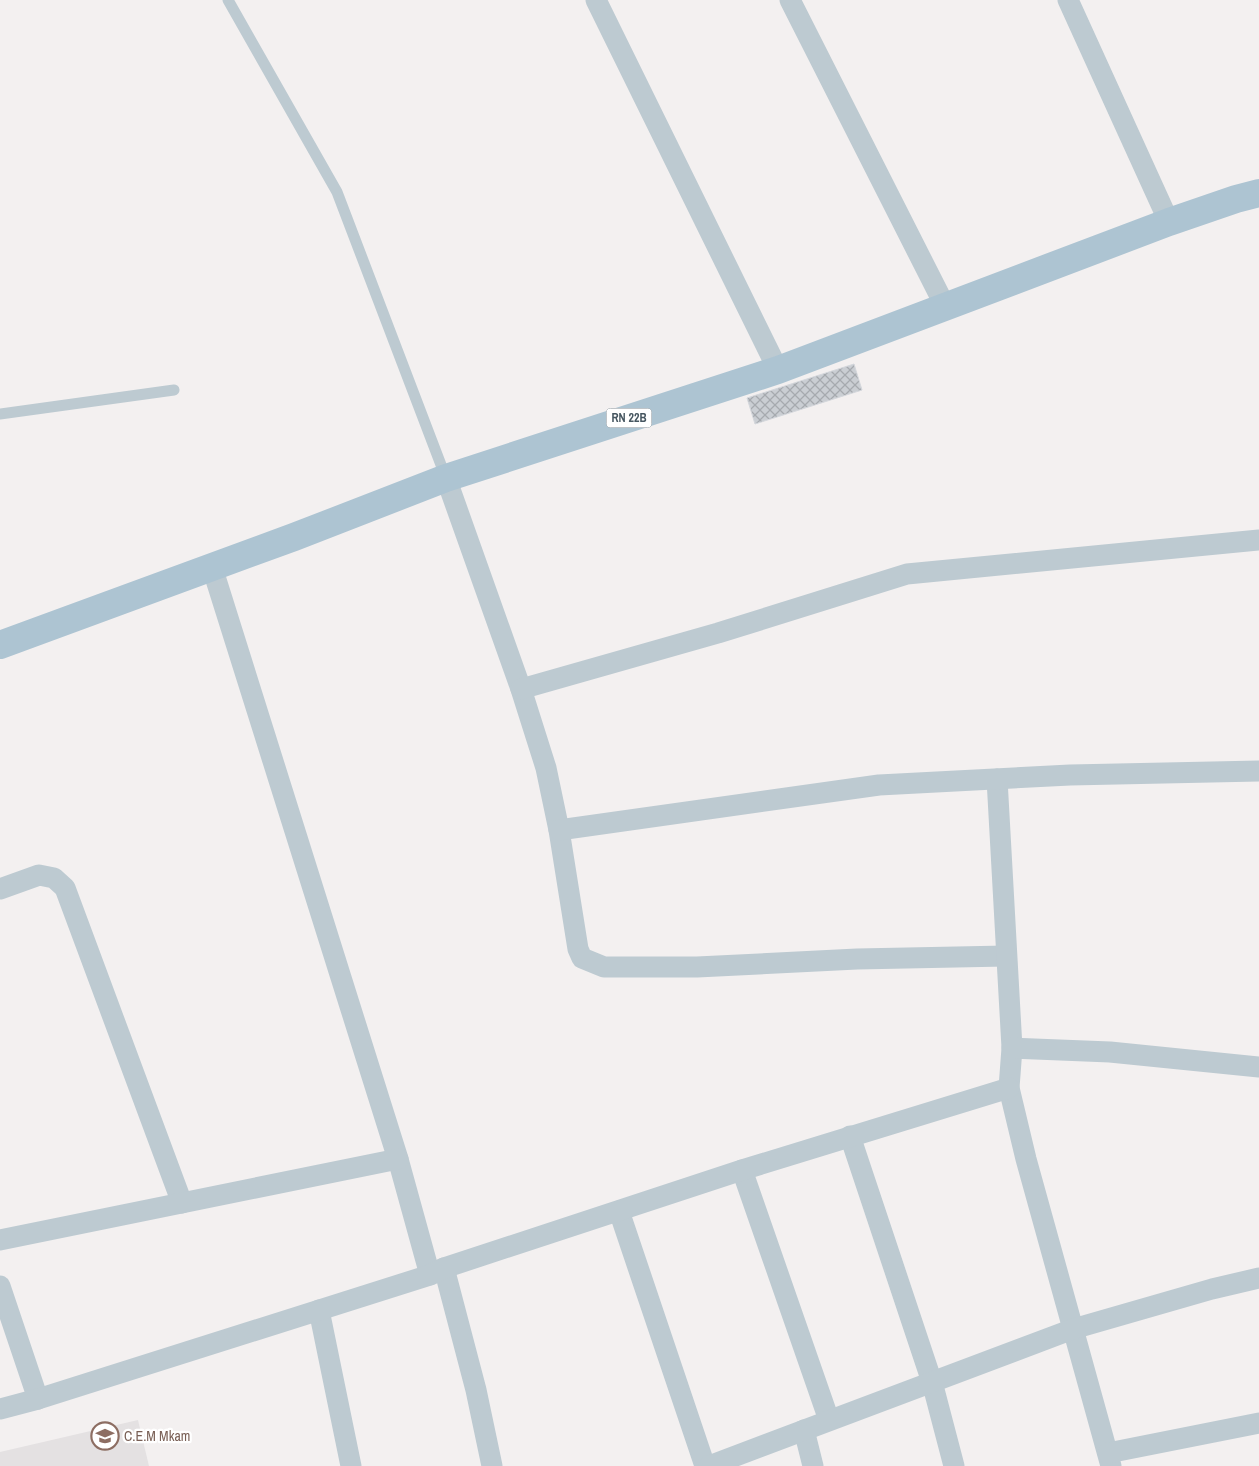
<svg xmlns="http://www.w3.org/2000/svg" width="1259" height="1466" viewBox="0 0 1259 1466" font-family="'Archivo Narrow',sans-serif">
  <defs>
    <pattern id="building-cross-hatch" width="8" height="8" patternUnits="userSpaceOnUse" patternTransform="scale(1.25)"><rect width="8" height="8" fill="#caced3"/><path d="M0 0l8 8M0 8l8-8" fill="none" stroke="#a6aaaf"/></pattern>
  </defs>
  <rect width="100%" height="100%" fill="#f3f0f0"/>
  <polygon fill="#e4e1e2" points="138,1420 149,1466 0,1466 0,1452"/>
  <polygon fill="url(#building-cross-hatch)" stroke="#d4d7dc" points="854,364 862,390 755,424 747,398"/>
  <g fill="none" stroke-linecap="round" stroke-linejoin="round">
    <g stroke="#bdcad1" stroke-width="11">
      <polyline points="228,0 337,192 446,478"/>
      <polyline points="0,414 174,390"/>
    </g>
    <g stroke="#bdcad1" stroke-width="21">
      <polyline points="596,0 778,370"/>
      <polyline points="790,0 946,308"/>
      <polyline points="1068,0 1169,222"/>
      <polyline points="446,478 521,689 546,768 559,830 578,949 582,958 604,967 697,967 857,959 1006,956"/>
      <polyline points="212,567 398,1159 430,1275"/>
      <polyline points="521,689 718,633 907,574 1259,540"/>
      <polyline points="997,779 1012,1048 1009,1088 1026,1159 1111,1466"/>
      <polyline points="559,830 879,785 1070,775 1259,771"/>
      <polyline points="0,889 39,875 54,878 65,888 182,1203"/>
      <polyline points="1012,1048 1110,1052 1259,1067"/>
      <polyline points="850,1136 932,1382 954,1466"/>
      <polyline points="742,1170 829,1420"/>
      <polyline points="619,1211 705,1466"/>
      <polyline points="0,1240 398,1159"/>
      <polyline points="444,1268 476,1390 492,1466"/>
      <polyline points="0,1286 38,1399"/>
      <polyline points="319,1310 351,1466"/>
      <polyline points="0,1409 38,1399 430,1275 444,1268 742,1170 1009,1088"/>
      <polyline points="804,1430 813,1466"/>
      <polyline points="1108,1453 1259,1423"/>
      <polyline points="709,1466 1073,1329 1212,1289 1259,1278"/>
    </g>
    <polyline stroke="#adc4d2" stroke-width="28" points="0,645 294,537 446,478 778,370 1169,222 1236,199 1259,193"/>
  </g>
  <defs>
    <g id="school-ring" transform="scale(1.4375)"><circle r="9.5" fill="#fff" stroke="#8d6e63" stroke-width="1.5"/><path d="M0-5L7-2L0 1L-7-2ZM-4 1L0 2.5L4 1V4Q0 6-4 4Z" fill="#8d6e63"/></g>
  </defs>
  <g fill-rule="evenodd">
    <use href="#school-ring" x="105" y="1436"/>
  </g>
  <g text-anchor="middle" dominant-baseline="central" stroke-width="4.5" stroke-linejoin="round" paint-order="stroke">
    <rect fill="#fff" stroke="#7e8990" stroke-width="1" x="606.5" y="408.5" width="45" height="19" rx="4"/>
    <g font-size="12" font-weight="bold" fill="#465660">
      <text x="629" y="418">RN 22B</text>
    </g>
    <g font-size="14" fill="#785e54" stroke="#fff" text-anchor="start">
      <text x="124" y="1436">C.E.M Mkam</text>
    </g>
  </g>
</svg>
